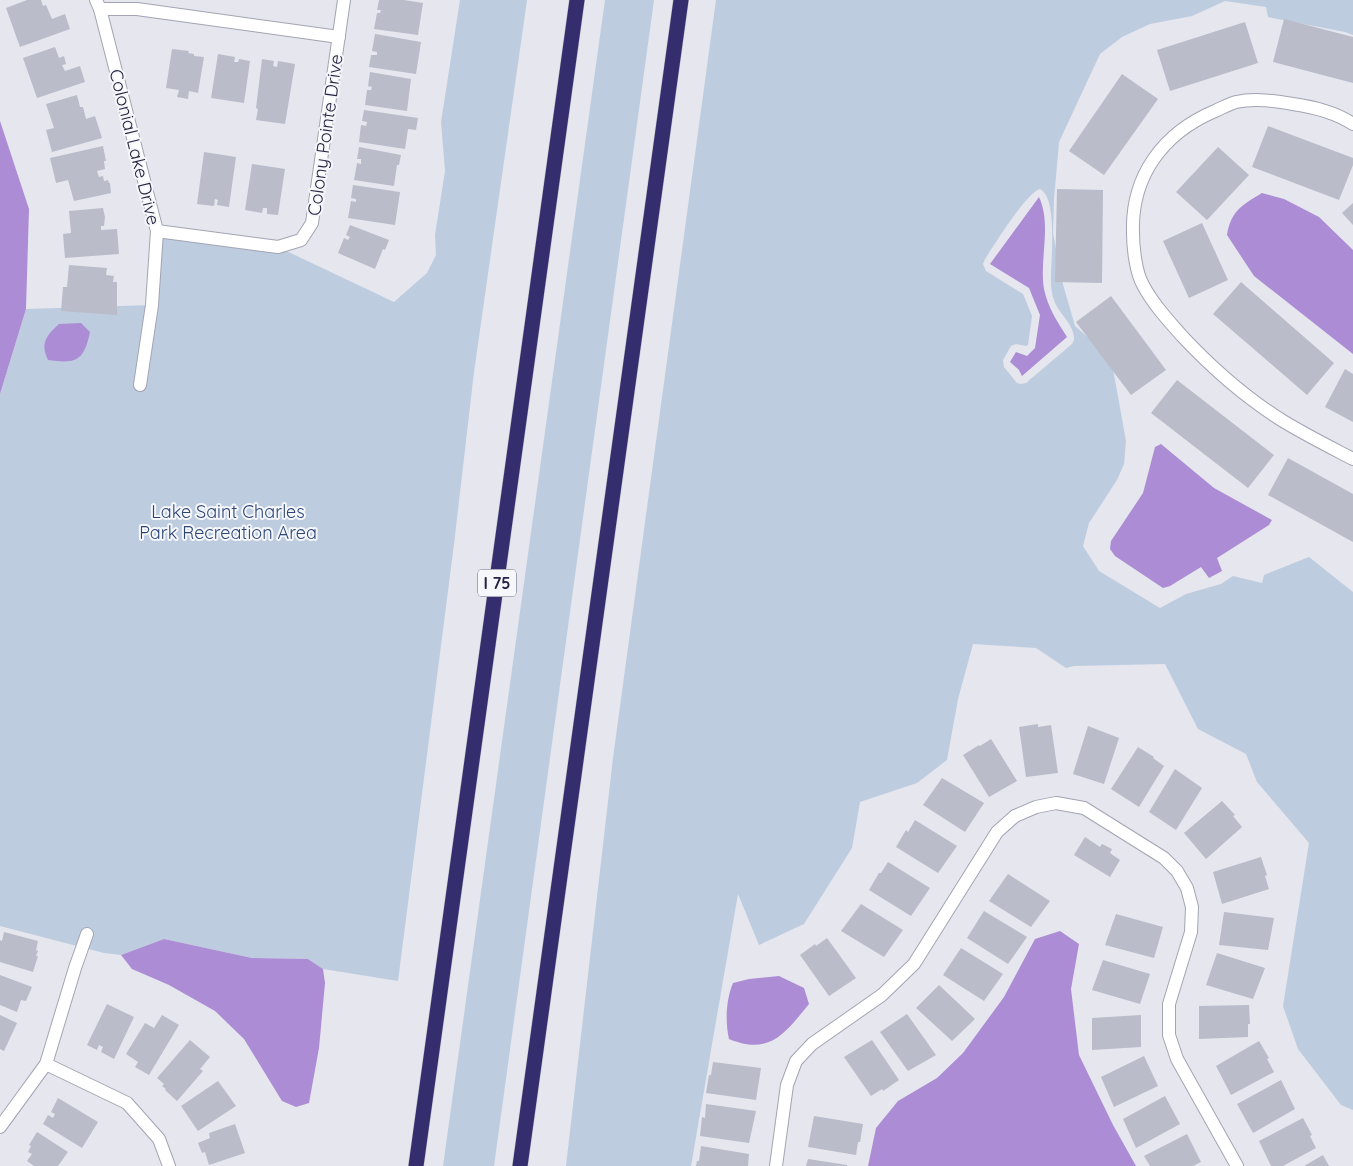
<svg xmlns="http://www.w3.org/2000/svg" width="1353" height="1166" viewBox="0 0 1353 1166" font-family="Quicksand,sans-serif">
  <rect width="100%" height="100%" fill="#e5e6ee"/>
  <g fill="#beccdf" fill-rule="evenodd">
    <polygon points="460,0 527,0 474,372 454,544 398,981 323,969 308,959 252,958 164,939 121,955 104,953 0,926 0,394 26,309 152,305 157,231 278,247 394,302 427,273 436,255 435,235 445,171 441,122"/>
    <polygon points="605,0 654,0 494,1166 443,1166"/>
    <path d="M716 0H1353V35L1345 32 1268 17 1266 7 1225 1 1192 16 1150 24 1122 37 1100 54 1059 142 1054 199 1053 233 1062 281 1075 326 1111 358 1126 441 1124 464 1117 480 1089 523 1083 546 1099 571 1160 608 1186 594 1221 584 1233 576 1262 583 1264 575 1309 557 1353 592V1110L1341 1105 1298 1049 1283 1006 1309 843 1257 782 1246 754 1198 729 1165 664 1074 666 1066 668 1036 648 973 644 958 699 947 760 917 783 860 802 852 848 804 924 759 945 738 894 691 1166H566L613 758ZM1040 189C1059 199 1050 263 1051 283 1051 290 1053 299 1056 305 1062 316 1075 327 1074 340L1072 344 1026 383 1021 384 1017 383 1004 367 1003 360 1011 346 1016 344 1026 346 1028 345 1032 316 1023 294 986 271 983 264 985 259C995 244 1026 193 1040 189Z"/>
  </g>
  <g fill="#ac8cd4">
    <polygon points="0,121 29,209 26,309 0,394"/>
    <path d="M1262 193 1284 199 1319 217 1353 250V354L1254 276 1227 235C1231 211 1242 205 1262 193Z"/>
    <path d="M1039 197C1052 225 1039 260 1044 289 1048 308 1057 321 1067 337L1022 376 1019 370 1010 362 1016 352 1027 356 1035 348 1040 315 1029 288 990 264Z"/>
    <path d="M81 323 90 332C84 361 76 364 48 360 40 343 46 336 59 324Z"/>
    <polygon points="1161,444 1214,488 1272,520 1269,525 1217,558 1222,571 1209,578 1201,567 1170,586 1163,588 1115,556 1110,549 1111,541 1143,493 1155,447"/>
    <polygon points="1060,931 1079,944 1071,989 1079,1055 1113,1125 1136,1166 868,1166 876,1128 898,1101 937,1078 963,1053 1004,997 1035,939"/>
    <polygon points="164,939 252,958 308,959 323,969 325,983 319,1048 309,1103 296,1107 282,1101 244,1039 215,1011 169,985 132,969 121,955"/>
    <path d="M779 976 804 988 809 1004C785 1033 770 1056 729 1039 725 1021 726 1000 733 983L749 979Z"/>
  </g>
  <g fill="#babcc9">
    <polygon points="27,0 41,0 43,6 46,5 52,19 65,14 70,29 20,47 6,8"/>
    <polygon points="379,0 404,0 423,3 418,35 374,29 377,13 380,13 381,10 377,10"/>
    <polygon points="1284,19 1353,37 1353,83 1273,62"/>
    <polygon points="1245,22 1258,63 1170,91 1157,50"/>
    <polygon points="375,34 421,42 416,74 369,67 371,55 377,55 377,52 372,51"/>
    <polygon points="55,47 59,58 64,56 66,64 62,65 65,71 80,66 85,82 37,98 23,58"/>
    <polygon points="172,49 189,51 188,53 194,54 194,56 204,57 198,93 189,91 188,99 177,97 179,90 166,88"/>
    <polygon points="218,54 235,57 234,62 238,62 239,59 250,61 244,103 211,98"/>
    <polygon points="262,59 274,61 273,66 277,67 278,61 295,64 285,124 256,120 258,109 256,108"/>
    <polygon points="370,72 411,79 407,111 365,105 367,90 371,90 372,87 368,86"/>
    <polygon points="1122,74 1158,99 1104,175 1069,151"/>
    <polygon points="77,95 80,107 83,107 86,119 95,116 102,138 52,152 46,130 54,128 46,104"/>
    <polygon points="364,110 418,118 416,130 408,129 405,149 359,142 361,125 366,126 367,122 362,121"/>
    <polygon points="1268,126 1353,158 1353,165 1339,200 1252,167"/>
    <polygon points="103,146 106,161 104,161 105,169 97,171 99,177 103,176 104,181 108,180 109,183 110,183 111,193 74,201 68,180 56,183 50,158"/>
    <polygon points="359,147 401,155 399,165 397,165 394,186 354,180 357,163 361,164 361,159 357,159"/>
    <polygon points="1218,147 1249,175 1207,220 1176,192"/>
    <polygon points="204,152 236,157 229,207 217,205 218,200 215,199 214,206 197,204"/>
    <polygon points="252,164 285,169 278,215 267,214 267,208 263,208 262,213 245,210"/>
    <polygon points="353,185 400,192 395,225 348,218 351,201 356,202 356,199 351,198"/>
    <polygon points="1057,189 1103,190 1102,283 1055,282"/>
    <polygon points="1353,203 1353,225 1342,213"/>
    <polygon points="103,208 105,217 104,226 101,226 101,230 117,229 119,254 65,258 63,234 71,233 69,211"/>
    <polygon points="1202,223 1228,280 1189,298 1163,241"/>
    <polygon points="350,225 389,240 385,250 383,249 375,269 338,253 344,238 348,240 350,237 346,235"/>
    <polygon points="69,265 107,268 106,275 114,276 113,282 117,282 117,315 61,311 63,287 67,287"/>
    <polygon points="1241,282 1334,363 1307,395 1213,314"/>
    <polygon points="1111,296 1166,370 1131,395 1076,322"/>
    <polygon points="1345,369 1353,374 1353,422 1325,407"/>
    <polygon points="1177,380 1274,455 1248,488 1151,413"/>
    <polygon points="1288,458 1353,494 1353,542 1268,495"/>
    <polygon points="1038,724 1038,727 1051,725 1058,773 1026,777 1019,727"/>
    <polygon points="1088,726 1119,738 1104,784 1073,774"/>
    <polygon points="991,739 1017,781 989,797 963,755 979,745 980,746"/>
    <polygon points="1138,747 1154,757 1153,758 1164,766 1139,807 1111,789"/>
    <polygon points="1175,769 1202,788 1176,830 1149,812"/>
    <polygon points="942,778 984,803 965,832 923,805"/>
    <polygon points="1222,801 1235,815 1233,816 1242,827 1206,859 1184,833"/>
    <polygon points="915,820 957,846 938,873 896,847 906,830 908,832"/>
    <polygon points="1085,837 1100,847 1102,844 1112,849 1110,853 1120,860 1110,877 1074,855"/>
    <polygon points="1261,857 1267,875 1265,876 1269,889 1222,904 1213,872"/>
    <polygon points="888,862 930,888 911,916 869,890 879,873 881,873"/>
    <polygon points="1008,874 1050,901 1031,927 989,901"/>
    <polygon points="861,904 903,930 884,957 841,931"/>
    <polygon points="984,911 1027,937 1008,964 967,938"/>
    <polygon points="1224,912 1274,918 1268,950 1219,945"/>
    <polygon points="1116,914 1163,927 1154,958 1105,945"/>
    <polygon points="4,932 38,941 36,950 38,951 36,956 38,956 33,972 0,962 0,940 2,941"/>
    <polygon points="827,938 856,978 829,996 800,955 815,944 816,946"/>
    <polygon points="961,948 1003,974 984,1001 943,975"/>
    <polygon points="1217,953 1265,968 1253,999 1206,985"/>
    <polygon points="1103,960 1150,974 1140,1004 1092,990"/>
    <polygon points="0,975 32,987 26,1001 21,1000 17,1012 0,1005"/>
    <polygon points="939,985 975,1019 952,1041 916,1008"/>
    <polygon points="107,1004 134,1017 114,1059 101,1052 103,1047 99,1045 97,1050 87,1045"/>
    <polygon points="1249,1005 1250,1024 1248,1024 1248,1037 1199,1039 1199,1006"/>
    <polygon points="907,1014 936,1055 908,1071 880,1032"/>
    <polygon points="0,1015 17,1023 4,1051 0,1049"/>
    <polygon points="162,1015 179,1025 149,1075 135,1067 138,1062 126,1054 145,1023 154,1028"/>
    <polygon points="1141,1015 1141,1047 1092,1050 1092,1018"/>
    <polygon points="190,1040 210,1057 200,1069 203,1071 177,1101 165,1090 166,1089 162,1086 164,1084 157,1078"/>
    <polygon points="872,1040 899,1080 883,1091 882,1089 871,1096 844,1057"/>
    <polygon points="1259,1041 1269,1058 1267,1059 1274,1072 1231,1095 1216,1066"/>
    <polygon points="1144,1056 1158,1086 1114,1107 1101,1077"/>
    <polygon points="713,1062 761,1068 756,1100 706,1093 709,1075 711,1075"/>
    <polygon points="1281,1080 1295,1109 1253,1133 1237,1104"/>
    <polygon points="218,1081 236,1106 198,1131 181,1106"/>
    <polygon points="1165,1096 1180,1124 1136,1148 1123,1119"/>
    <polygon points="58,1098 98,1122 82,1148 43,1124 48,1115 53,1118 55,1114 51,1112"/>
    <polygon points="706,1104 756,1111 749,1143 700,1136 702,1117 705,1118"/>
    <polygon points="814,1116 863,1124 860,1142 858,1142 856,1155 808,1147"/>
    <polygon points="1303,1118 1312,1135 1310,1136 1316,1148 1283,1166 1271,1166 1259,1141"/>
    <polygon points="235,1124 245,1153 209,1165 205,1152 202,1153 198,1143 210,1138 209,1133"/>
    <polygon points="37,1132 68,1152 58,1166 34,1166 27,1161 32,1154 28,1152 31,1146 29,1145"/>
    <polygon points="1187,1134 1201,1162 1193,1166 1150,1166 1144,1156"/>
    <polygon points="701,1146 749,1154 748,1166 696,1166 697,1161 699,1161"/>
    <polygon points="1323,1155 1329,1166 1304,1166"/>
    <polygon points="808,1159 847,1165 847,1166 806,1166"/>
  </g>
  <g fill="none" stroke-linecap="round" stroke-linejoin="round">
    <g stroke="#a3a4b3" stroke-width="14">
      <g id="street">
        <polyline points="96,0 100,9 157,231 152,305 140,385"/>
        <polyline points="100,9 137,9 339,37"/>
        <path d="M1353 124C1335 112 1314 107 1293 104 1275 101 1255 98 1236 102 1229 104 1222 108 1215 111 1163 133 1131 176 1133 233 1133 248 1136 273 1143 285 1153 304 1168 320 1182 336 1212 368 1246 398 1283 421 1306 435 1330 447 1353 459"/>
        <polyline points="157,231 278,247 301,240 312,223 344,0"/>
        <polyline points="46,1064 127,1103 159,1139 169,1166"/>
        <polyline points="0,1127 46,1064 75,968 87,934"/>
        <polyline points="776,1166 787,1085 796,1061 812,1044 882,995 914,964 997,832 1015,816 1036,807 1056,803 1084,808 1164,858 1177,871 1187,888 1192,907 1191,932 1169,1004 1169,1035 1177,1059 1237,1166"/>
      </g>
    </g>
    <g stroke="#c2c1ca" stroke-width="16">
      <g id="highway">
        <polyline points="416,1166 577,0"/>
        <polyline points="520,1166 681,0"/>
      </g>
    </g>
    <use href="#street" stroke="#fff" stroke-width="12"/>
    <use href="#highway" stroke="#342e6e" stroke-width="15"/>
  </g>
  <g text-anchor="middle" dominant-baseline="central" stroke-width="4" stroke-linejoin="round" paint-order="stroke">
    <rect fill="#f6f7fa" stroke="#636378" stroke-width="1" x="478" y="569.5" width="38" height="27" rx="4"/>
    <g font-size="16" font-weight="bold" fill="#242341">
      <text x="497" y="583">I 75</text>
    </g>
    <g font-size="18" fill="#242341" stroke="#f6f7fa">
      <text transform="translate(325 135) rotate(-82)">Colony Pointe Drive</text>
      <text transform="translate(135 147) rotate(76)">Colonial Lake Drive</text>
    </g>
    <g font-size="18" fill="#2c4579" stroke="#f6f7fa">
      <text x="228" y="511">Lake Saint Charles<tspan x="228" dy="21">Park Recreation Area</tspan></text>
    </g>
  </g>
</svg>
